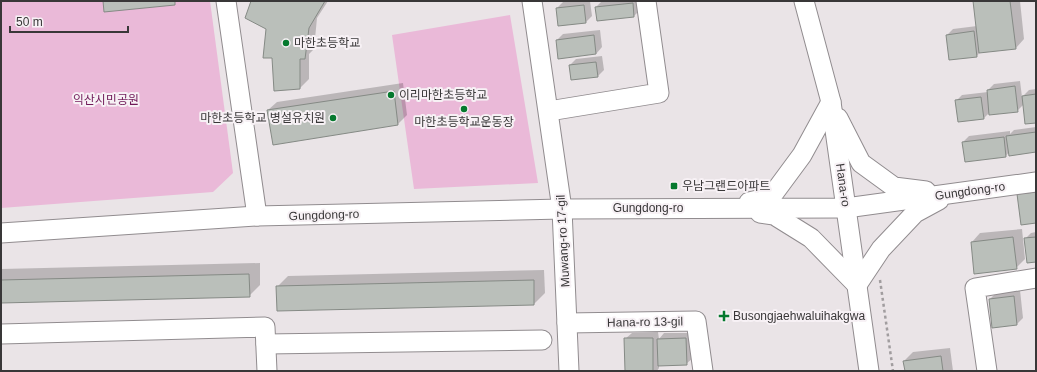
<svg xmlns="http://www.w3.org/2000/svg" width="1037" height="372" viewBox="0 0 1037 372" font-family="Arial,'Noto Sans KR',sans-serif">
  <rect width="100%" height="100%" fill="#eae4e7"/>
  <g fill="#eab9d8">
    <polygon points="1,1 210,1 233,173 213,192 1,208"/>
    <polygon points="510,15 538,183 414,189 392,35"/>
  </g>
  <g fill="#0003">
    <polygon points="253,1 328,1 317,18 314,49 309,54 309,79 300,88 273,57 267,29"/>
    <polygon points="572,1 590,1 592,16 586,22 557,8 563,2"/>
    <polygon points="602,1 639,1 640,10 634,16 598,20 596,7"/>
    <polygon points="974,1 1020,1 1024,39 1016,48 980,52 977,56 950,59 947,35 953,29 977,26"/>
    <polygon points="600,30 602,47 596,54 557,40 563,34"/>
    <polygon points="602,56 604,70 598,76 570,65 576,59"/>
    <polygon points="1020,81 1022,97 1029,90 1036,89 1036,122 1024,104 1017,111 990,112 984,118 956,101 962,95 988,92 988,90 994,84"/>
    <polygon points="403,83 407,115 398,124 274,144 268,110 277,102"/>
    <polygon points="1036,127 1036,151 1009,152 1006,156 963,142 969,136 1010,131 1010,134 1014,130"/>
    <polygon points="1022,229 1025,259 1016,268 972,242 980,233"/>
    <polygon points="1036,232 1036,261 1025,239 1031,233"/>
    <polygon points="260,263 260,285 249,296 1,302 1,269"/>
    <polygon points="544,270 545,293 534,304 277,287 288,276"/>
    <polygon points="1020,290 1023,318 1017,324 990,299 996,293"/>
    <polygon points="658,332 659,339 664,333 692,333 693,358 686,364 659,365 659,368 657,371 626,371 625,339 632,333"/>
    <polygon points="950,348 953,371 906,371 904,361 913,352"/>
  </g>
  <g fill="#babfba" stroke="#858a85">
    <polygon points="103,1 175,1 175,5 104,12"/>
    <polygon points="251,1 325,1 309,28 305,59 300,59 300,89 274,91 272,58 263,58 266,29 245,18"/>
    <polygon points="973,1 1010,1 1016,49 979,53"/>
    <polygon points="633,3 634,17 597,21 595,7"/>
    <polygon points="584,5 586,23 558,26 556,8"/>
    <polygon points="974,31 977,57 949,60 946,35"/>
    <polygon points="594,35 596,54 558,59 556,40"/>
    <polygon points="596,62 598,77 571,80 569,65"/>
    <polygon points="1015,86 1018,112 989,115 987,90"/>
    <polygon points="394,91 398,125 273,145 267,110"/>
    <polygon points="1036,94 1036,123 1025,124 1022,96"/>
    <polygon points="981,97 984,119 958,122 955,100"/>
    <polygon points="1036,132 1036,152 1009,156 1006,136"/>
    <polygon points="1004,137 1006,157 965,162 962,142"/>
    <polygon points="1036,192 1036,223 1021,225 1017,194"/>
    <polygon points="1013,237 1017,269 974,274 971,242"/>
    <polygon points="1036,237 1036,262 1027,263 1024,238"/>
    <polygon points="249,274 250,297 1,303 1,280"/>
    <polygon points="534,280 534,305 277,311 276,286"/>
    <polygon points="1014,296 1017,325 992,328 989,299"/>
    <polygon points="624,338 653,338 653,371 625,371"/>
    <polygon points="686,338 687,365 658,366 657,339"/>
    <polygon points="941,356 943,371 905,371 903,361"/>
  </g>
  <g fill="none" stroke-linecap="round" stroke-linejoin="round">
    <g stroke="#918c8f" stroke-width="21">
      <g id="minor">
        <polyline points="226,1 257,216"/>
        <polyline points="532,1 562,209 569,371"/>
        <polyline points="804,1 831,102 869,371"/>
        <polyline points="549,111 659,93 646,1"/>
        <polyline points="838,118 861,163 894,187 926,191"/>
        <polyline points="749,202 771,197 802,155 831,102"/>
        <polyline points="760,213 774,215 811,238 857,285 881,249 915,213 939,200"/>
        <polyline points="1,233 257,216 562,209 846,208 1036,182"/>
        <polyline points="567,323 696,321 703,371"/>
        <polyline points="1,334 265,327 267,371"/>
        <polyline points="266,344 542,340"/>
        <polyline points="987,371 975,288 1036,278"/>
      </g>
    </g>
    <polyline stroke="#a19d9f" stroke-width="2.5" stroke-dasharray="3 3" stroke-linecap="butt" points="880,280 893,371"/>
    <use href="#minor" stroke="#fff" stroke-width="19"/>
  </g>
  <g fill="#05792e" stroke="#f7f1f5" stroke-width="1.5">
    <circle cx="286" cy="43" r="4"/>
    <circle cx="391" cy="95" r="4"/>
    <circle cx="464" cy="109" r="4"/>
    <circle cx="333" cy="118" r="4"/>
    <rect x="670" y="182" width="8" height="8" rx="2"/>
    <path d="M722 310h4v4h4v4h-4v4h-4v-4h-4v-4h4z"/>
  </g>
  <g text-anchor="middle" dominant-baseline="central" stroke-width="4" stroke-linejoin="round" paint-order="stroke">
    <g font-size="12" fill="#393738" stroke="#f7f1f5" text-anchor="start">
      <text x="294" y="43">마한초등학교</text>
      <text x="399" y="95">이리마한초등학교</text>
      <text x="325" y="118" text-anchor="end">마한초등학교 병설유치원</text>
      <text x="464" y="122" text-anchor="middle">마한초등학교운동장</text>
      <text x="682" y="186">우남그랜드아파트</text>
      <text x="733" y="316">Busongjaehwaluihakgwa</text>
    </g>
    <g font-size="12" fill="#701a59" stroke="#f7f1f5">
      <text x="106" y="100">익산시민공원</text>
    </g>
    <g font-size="12" fill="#393738" stroke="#f7f1f5">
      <text transform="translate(843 185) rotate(82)">Hana-ro</text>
      <text transform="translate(970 191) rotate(-8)">Gungdong-ro</text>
      <text x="648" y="208">Gungdong-ro</text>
      <text transform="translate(324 215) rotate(-2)">Gungdong-ro</text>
      <text transform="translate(563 241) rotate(-93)">Muwang-ro 17-gil</text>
      <text transform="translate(645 322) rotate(-1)">Hana-ro 13-gil</text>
    </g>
  </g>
  <rect width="1037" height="372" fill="none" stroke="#393738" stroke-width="4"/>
  <path d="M10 26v6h118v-6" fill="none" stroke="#393738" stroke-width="2"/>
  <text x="16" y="26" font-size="12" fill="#393738" stroke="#f7f1f5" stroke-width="3" paint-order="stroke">50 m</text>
</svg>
